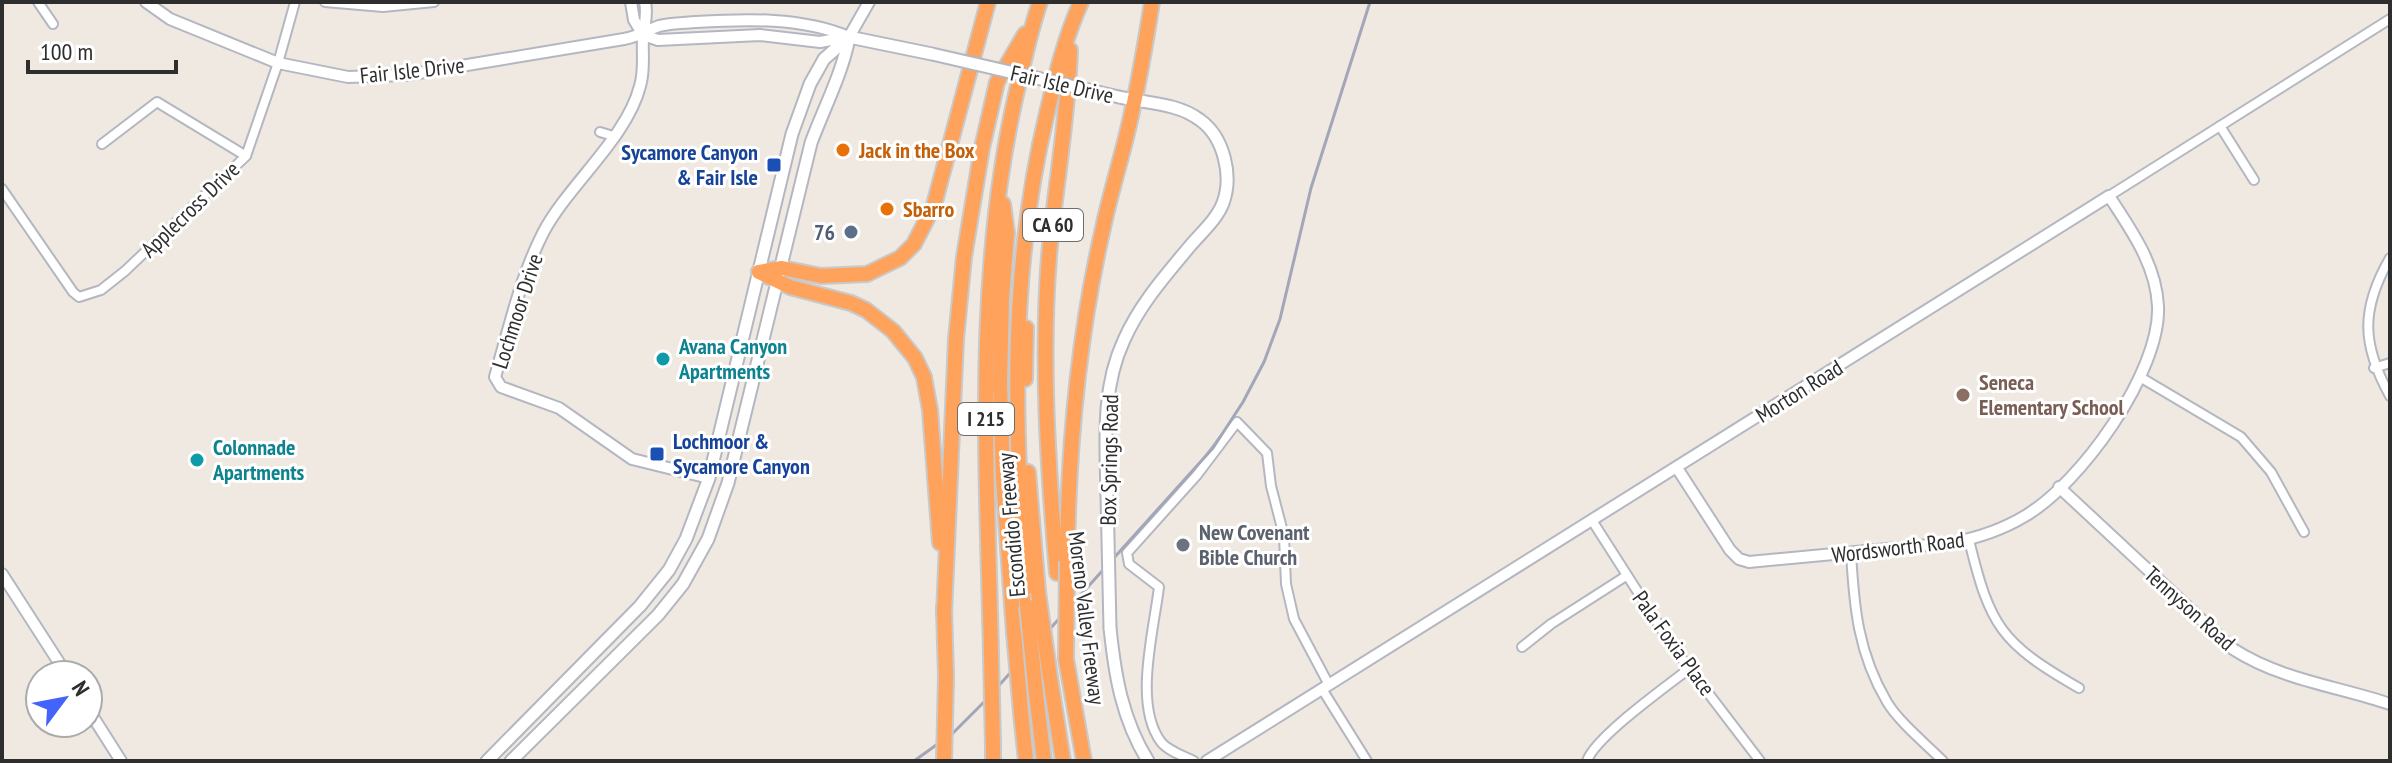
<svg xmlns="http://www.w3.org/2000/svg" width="2392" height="763" viewBox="0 0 2392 763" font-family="'PT Sans Narrow',sans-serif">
  <rect width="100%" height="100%" fill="#efe9e1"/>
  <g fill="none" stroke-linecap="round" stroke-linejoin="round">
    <g stroke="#b4b7c1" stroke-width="12">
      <g id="minor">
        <polyline points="38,2 53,24"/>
        <polyline points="325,2 383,7 434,2"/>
        <polyline points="2220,126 2254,180"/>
        <polyline points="600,132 613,136"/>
        <polyline points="102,144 157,102 246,156"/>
        <polyline points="2,189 73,292 79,297 101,290 125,271 246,156 278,63 295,2"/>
        <polyline points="2109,196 2390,19"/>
        <path d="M2390 258C2360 310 2362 345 2390 396"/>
        <polyline points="2374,368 2390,363"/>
        <polyline points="2140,377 2241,437 2271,472 2304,532"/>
        <polyline points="1593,522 1673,647 1760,761"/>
        <path d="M1969 540C1990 627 2001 643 2079 688"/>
        <path d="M1851 552C1854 607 1858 653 1887 702 1899 722 1926 744 1943 761"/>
        <polyline points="1522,647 1551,624 1626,576"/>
        <polyline points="1322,689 1367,761"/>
        <path d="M1194 761C1184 756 1168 751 1161 742 1133 705 1154 630 1159 587L1129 564 1127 553 1197 475 1237 422 1267 453 1271 486 1284 536 1286 584 1294 619 1329 685"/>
        <path d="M1587 761C1595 737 1667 686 1690 668"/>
      </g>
    </g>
    <g stroke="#b4b7c1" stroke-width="14">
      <g id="tertiary">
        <path d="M146 2 170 19 278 63 348 77 407 75 624 39C640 36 645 31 659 26 669 23 684 23 696 22 746 19 802 17 849 37"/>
        <polyline points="631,2 634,20 643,35"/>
        <path d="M645 2C648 15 644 25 643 38 642 54 645 70 640 86 627 138 568 185 543 233 520 278 509 329 495 377L501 387 559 408 632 459 709 478"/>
        <polyline points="643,35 658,40 760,35 820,42 847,37"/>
        <polyline points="849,37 869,2"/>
        <path d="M2059 487 2233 649C2281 680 2337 686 2390 704"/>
        <polyline points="2,574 67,675"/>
        <polyline points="88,709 121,761"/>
        <path d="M1207 761 2109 196C2131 230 2156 264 2158 306 2161 372 2080 484 2025 516 2002 530 1977 538 1951 543L1749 562 1739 559 1730 550 1677 468"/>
      </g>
    </g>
    <g stroke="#b4b7c1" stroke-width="15">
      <g id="secondary">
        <polyline points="849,37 932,54"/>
        <path d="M1107 495C1106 443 1101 389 1124 340 1140 304 1165 276 1190 246 1201 233 1217 219 1223 203 1233 176 1224 137 1200 120 1178 103 1145 103 1119 97"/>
        <path d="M1110 628C1115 676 1122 719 1148 761"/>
        <polyline points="487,761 640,606 669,570 686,539 709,478 792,134 810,84 824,59 849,37"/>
        <path d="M511 761 658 615 683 584 708 539 728 483 811 143C824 108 842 74 849 38"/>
      </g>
    </g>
    <g stroke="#c9c9c9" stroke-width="18">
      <g id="motorway">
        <polyline points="1003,204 1007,233 1002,297 1000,384 1003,477 1014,632"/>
        <polyline points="759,272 790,287 851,303 866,310 893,331 915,358 924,377 930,410 940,543"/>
        <polyline points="759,272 782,268 821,276 867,274 900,258 914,244 934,205 988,2"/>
        <polyline points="1025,379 1026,328"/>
        <polyline points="1028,472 1038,592"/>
        <path d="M1067 561C1068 449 1078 337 1103 228 1111 190 1123 154 1131 116 1140 78 1146 40 1152 2"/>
        <path d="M1057 573C1048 468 1041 362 1049 256 1055 187 1068 119 1070 50"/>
        <path d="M1027 606C1015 438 1007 278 1047 113 1056 75 1065 38 1081 2"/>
        <polyline points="944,608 946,677"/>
        <polyline points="944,614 956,339 964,257 982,148 997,82 1025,34"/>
        <path d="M991 654C987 465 974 275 1017 90 1024 61 1030 31 1040 2"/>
        <polyline points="1066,659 1084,761"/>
        <polyline points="1050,678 1063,761"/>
        <polyline points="1036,694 1044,761"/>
        <polyline points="1021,712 1026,761"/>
        <polyline points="993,746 993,761"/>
      </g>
    </g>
    <use href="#minor" stroke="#fff" stroke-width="8"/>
    <use href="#tertiary" stroke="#fff" stroke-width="10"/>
    <use href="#secondary" stroke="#fff" stroke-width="11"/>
    <use href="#motorway" stroke="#ffa35c" stroke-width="14"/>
    <polyline stroke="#a3a6b8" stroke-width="3" points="914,761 953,733 984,702 1213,448 1243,402 1264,362 1280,319 1311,188 1370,2"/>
    <g stroke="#b4b7c1" stroke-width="15" stroke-linecap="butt">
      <g id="secondary-bridge">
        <polyline points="932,54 1119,97"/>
        <polyline points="1107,495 1110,628"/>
      </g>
    </g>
    <g stroke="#c9c9c9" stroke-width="18" stroke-linecap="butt">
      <g id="motorway-bridge">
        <polyline points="1038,592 1050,678"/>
        <polyline points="1027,606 1036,694"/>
        <polyline points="1014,632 1021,712"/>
        <polyline points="991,654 993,746"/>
        <polyline points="1066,659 1067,561"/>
        <polyline points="944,761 946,677"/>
      </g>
    </g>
    <use href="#secondary-bridge" stroke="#fff" stroke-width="11"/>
    <use href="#motorway-bridge" stroke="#ffa35c" stroke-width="14"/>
  </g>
  <g fill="#e8710a" stroke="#fff" stroke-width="3">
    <circle cx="843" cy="150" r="8"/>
    <circle cx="887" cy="209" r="8"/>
  </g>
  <g fill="#1a4fb4" stroke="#fff" stroke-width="3">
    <rect x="766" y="157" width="16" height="16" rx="4"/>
    <rect x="649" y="446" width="16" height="16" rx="4"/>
  </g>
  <circle fill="#5c6f8a" stroke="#fff" stroke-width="3" cx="851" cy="232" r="8"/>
  <g fill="#0f9aa8" stroke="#fff" stroke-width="3">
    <circle cx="663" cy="359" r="8"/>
    <circle cx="197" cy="460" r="8"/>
  </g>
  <circle fill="#8d6e63" stroke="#fff" stroke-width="3" cx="1963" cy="395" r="8"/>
  <circle fill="#6b7280" stroke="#fff" stroke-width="3" cx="1183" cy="545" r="8"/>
  <g text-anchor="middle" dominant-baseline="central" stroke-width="6" stroke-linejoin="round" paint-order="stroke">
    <g fill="#fff" stroke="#6d6d6d" stroke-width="2">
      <rect x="1023" y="209" width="60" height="32" rx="6"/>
      <rect x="958" y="403" width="56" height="32" rx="6"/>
    </g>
    <g font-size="20" font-weight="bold" fill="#2e2e2e">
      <text x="1053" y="225">CA 60</text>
      <text x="986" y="419">I 215</text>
    </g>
    <g font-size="22" fill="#2e2e2e" stroke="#fff">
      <text transform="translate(412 70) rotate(-6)">Fair Isle Drive</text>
      <text transform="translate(1062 84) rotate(13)">Fair Isle Drive</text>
      <text transform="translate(190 209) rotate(-44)">Applecross Drive</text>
      <text transform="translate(517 311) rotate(-72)">Lochmoor Drive</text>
      <text transform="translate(1799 391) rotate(-32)">Morton Road</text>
      <text transform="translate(1109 460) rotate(-89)">Box Springs Road</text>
      <text transform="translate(1011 525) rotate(-95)">Escondido Freeway</text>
      <text transform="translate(1898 547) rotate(-7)">Wordsworth Road</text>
      <text transform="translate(2190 608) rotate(42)">Tennyson Road</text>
      <text transform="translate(1087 618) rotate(83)">Moreno Valley Freeway</text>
      <text transform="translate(1674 643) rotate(54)">Pala Foxia Place</text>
    </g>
    <g font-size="22" font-weight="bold" fill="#c56008" stroke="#fff" text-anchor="start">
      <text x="859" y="150">Jack in the Box</text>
      <text x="903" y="209">Sbarro</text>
    </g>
    <g font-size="22" font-weight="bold" fill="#164399" stroke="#fff" text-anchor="end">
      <text x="758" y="152">Sycamore Canyon<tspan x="758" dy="25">&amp; Fair Isle</tspan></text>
      <text x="673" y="441" text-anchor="start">Lochmoor &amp;<tspan x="673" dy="25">Sycamore Canyon</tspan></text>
    </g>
    <g font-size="22" font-weight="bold" fill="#4e5e75" stroke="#fff" text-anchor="end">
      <text x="835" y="232">76</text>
    </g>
    <g font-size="22" font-weight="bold" fill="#0d838f" stroke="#fff" text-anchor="start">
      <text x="679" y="346">Avana Canyon<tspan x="679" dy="25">Apartments</tspan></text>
      <text x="213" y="447">Colonnade<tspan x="213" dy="25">Apartments</tspan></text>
    </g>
    <g font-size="22" font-weight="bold" fill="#785e54" stroke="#fff" text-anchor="start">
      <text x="1979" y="382">Seneca<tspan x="1979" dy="25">Elementary School</tspan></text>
    </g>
    <g font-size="22" font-weight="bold" fill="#5b616d" stroke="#fff" text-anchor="start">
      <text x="1199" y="532">New Covenant<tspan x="1199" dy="25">Bible Church</tspan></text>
    </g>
  </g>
  <rect width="2392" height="763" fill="none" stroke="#2e2e2e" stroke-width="8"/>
  <g transform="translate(64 699) rotate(58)"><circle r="38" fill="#ffffff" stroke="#ababab" stroke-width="2"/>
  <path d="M0-6L14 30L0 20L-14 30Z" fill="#4264fb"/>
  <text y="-12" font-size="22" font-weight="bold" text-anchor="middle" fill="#2e2e2e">N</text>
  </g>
  <path d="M28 60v12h148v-12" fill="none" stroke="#2e2e2e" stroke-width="4"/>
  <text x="40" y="60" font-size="24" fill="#2e2e2e" stroke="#ffffff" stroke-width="6" paint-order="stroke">100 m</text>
</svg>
